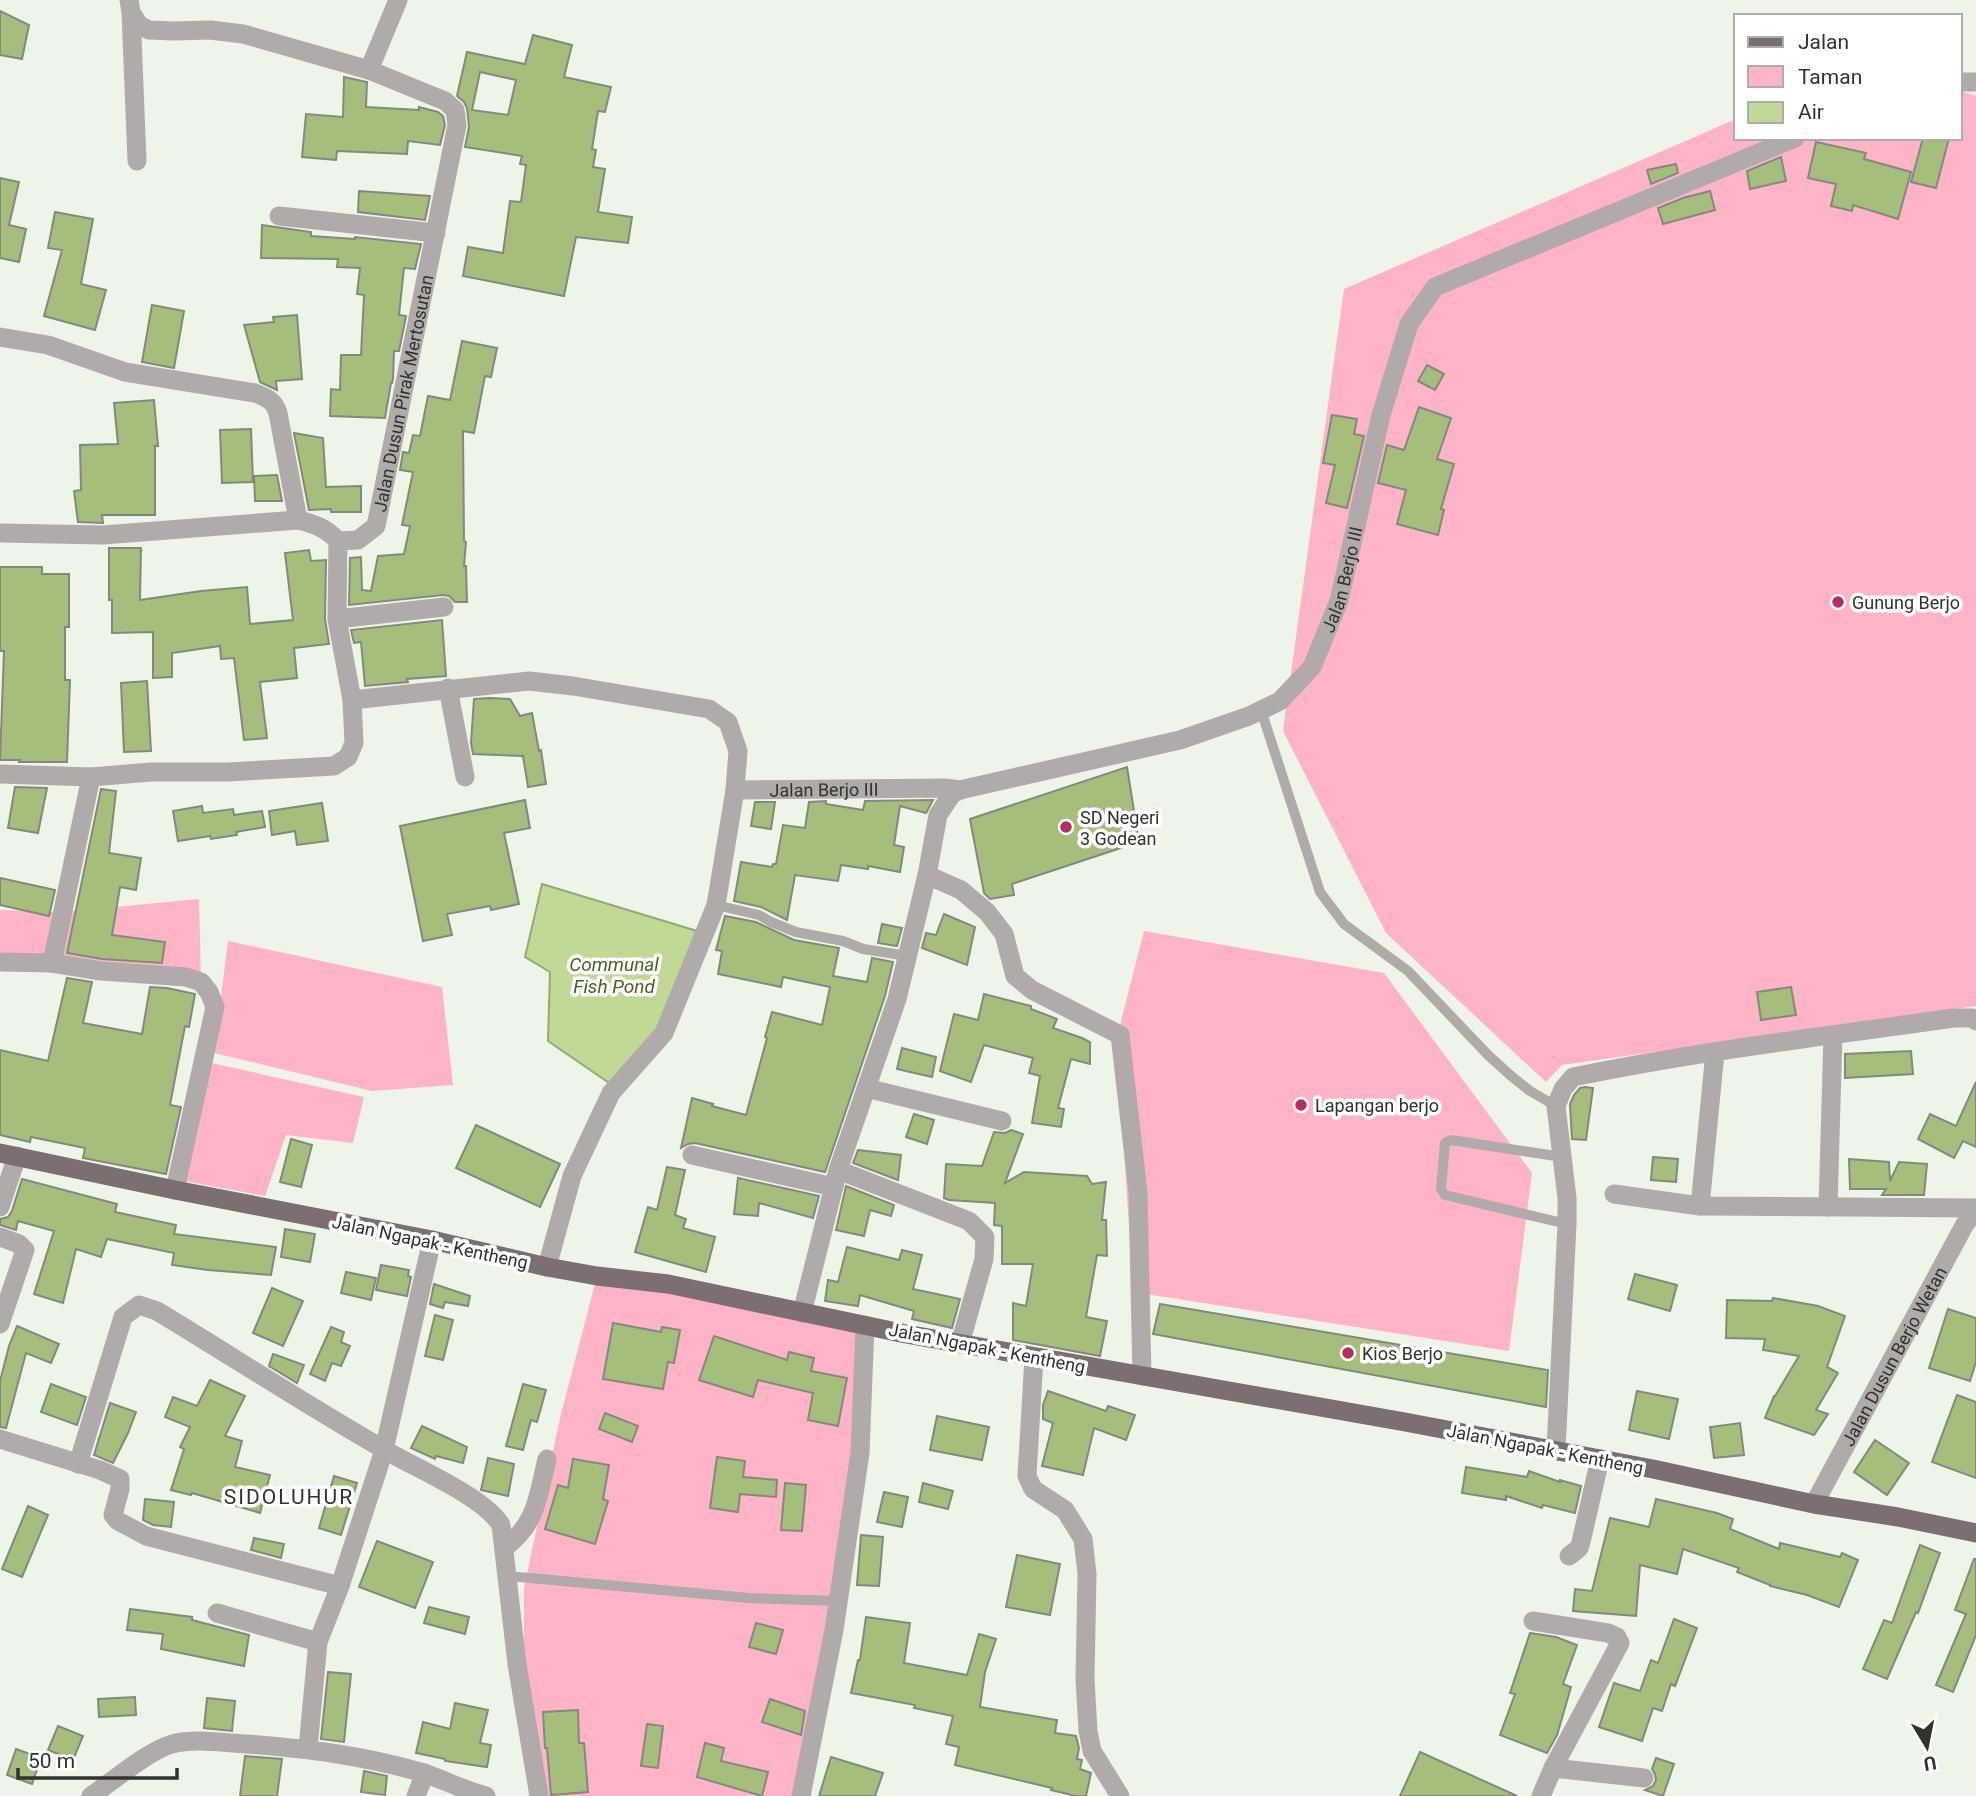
<svg xmlns="http://www.w3.org/2000/svg" width="1976" height="1796" viewBox="0 0 1976 1796" font-family="Roboto,sans-serif">
  <rect width="100%" height="100%" fill="#eef4e7"/>
  <g fill="#feb3c6">
    <polygon points="1960,91 1976,96 1976,1006 1562,1065 1546,1082 1386,933 1283,731 1344,289 1736,119 1736,138 1960,138"/>
    <polygon points="199,899 201,982 0,962 0,910 63,912"/>
    <polygon points="1144,931 1384,973 1532,1173 1509,1351 1133,1292 1117,1037"/>
    <polygon points="228,941 442,987 453,1085 372,1091 214,1053"/>
    <polygon points="212,1063 364,1097 353,1143 286,1135 265,1196 184,1181"/>
    <polygon points="597,1276 865,1325 860,1453 801,1796 538,1796 524,1647 524,1588 560,1418"/>
  </g>
  <polygon fill="#c0da96" stroke="#95a877" stroke-width="2" points="542,884 697,931 661,1030 612,1085 548,1041 550,972 525,957"/>
  <g fill="#a5be7c" stroke="#84897e" stroke-width="2" fill-rule="evenodd">
    <polygon points="0,11 29,25 22,59 0,55"/>
    <path d="M533 35 572 45 564 77 611 87 605 112 598 111 592 149 596 150 593 167 605 169 598 212 632 217 628 243 576 237 564 296 463 276 468 247 503 253 510 201 521 202 526 165 520 164 522 156 465 147 469 127 467 108 464 102 457 96 467 52 525 64ZM480 72 516 80 508 115 472 110Z"/>
    <polygon points="344,77 367,82 366,107 419,110 419,107 438,112 443,116 445,125 440,145 408,141 407,154 337,151 336,160 302,157 306,114 343,117"/>
    <polygon points="1923,138 1949,138 1936,188 1911,182"/>
    <polygon points="1816,142 1866,153 1864,159 1911,172 1898,219 1853,205 1852,211 1831,206 1836,184 1808,178"/>
    <polygon points="1781,157 1786,181 1750,189 1747,171"/>
    <polygon points="1676,164 1678,173 1651,184 1647,170"/>
    <polygon points="0,178 19,182 9,225 26,229 19,262 0,258"/>
    <polygon points="359,191 430,196 425,220 358,212"/>
    <polygon points="1710,191 1715,210 1663,224 1658,208 1683,198"/>
    <polygon points="55,212 93,219 81,284 106,290 95,330 44,316 62,250 48,248"/>
    <polygon points="262,225 311,232 311,236 355,239 355,237 421,244 415,269 404,268 399,315 406,316 399,351 394,351 393,379 392,383 391,383 385,418 330,416 331,389 340,390 341,355 361,355 364,295 357,294 360,268 337,267 338,259 261,258"/>
    <polygon points="152,305 184,311 174,368 142,362"/>
    <polygon points="297,315 302,379 276,381 277,390 260,382 244,325 274,322 273,317"/>
    <polygon points="462,341 497,348 491,377 485,376 474,433 463,431 464,541 466,542 464,566 466,566 467,602 455,602 449,596 443,595 349,605 350,558 361,557 362,590 371,591 378,556 404,554 410,526 402,525 413,472 400,470 403,452 409,453 413,435 420,436 428,396 450,400"/>
    <polygon points="1427,365 1444,374 1435,390 1418,381"/>
    <polygon points="154,400 158,446 155,446 155,515 102,515 103,523 78,522 74,491 81,490 80,445 118,444 114,403"/>
    <polygon points="1419,407 1451,418 1437,459 1454,464 1441,509 1444,510 1438,535 1397,524 1406,490 1378,483 1387,445 1404,450"/>
    <polygon points="1332,415 1357,419 1354,434 1364,436 1347,508 1326,503 1335,465 1323,463"/>
    <polygon points="251,429 253,482 222,483 220,430"/>
    <polygon points="294,433 323,438 326,487 361,486 361,512 331,512 331,509 309,510"/>
    <polygon points="277,475 282,501 255,501 254,476"/>
    <polygon points="109,548 141,548 140,600 201,591 247,587 250,624 293,620 285,553 309,550 311,561 326,560 325,619 329,644 294,648 297,678 260,682 267,738 244,740 234,658 221,659 220,646 172,653 172,677 153,678 153,632 112,633 112,600 109,600"/>
    <polygon points="0,567 42,567 42,574 69,574 69,627 65,627 65,680 70,680 67,762 19,762 20,760 0,760 4,651 0,651"/>
    <polygon points="442,620 446,676 407,679 408,682 365,686 361,642 354,643 351,630"/>
    <polygon points="147,681 151,751 124,752 121,683"/>
    <polygon points="490,698 510,699 520,716 532,713 539,751 541,750 546,784 528,787 523,756 473,754 471,743 474,699"/>
    <polygon points="1127,767 1139,842 1012,884 1014,895 990,899 984,893 970,819"/>
    <polygon points="15,787 47,788 38,833 8,828"/>
    <polygon points="101,789 116,791 109,853 141,858 136,890 120,887 112,935 165,942 162,963 102,959 67,953"/>
    <polygon points="525,800 530,828 504,833 519,904 491,910 490,906 447,914 452,935 423,941 400,826"/>
    <polygon points="933,800 926,813 900,806 894,845 904,847 900,872 868,866 868,869 841,865 838,881 795,875 787,920 761,907 734,901 741,862 772,867 773,864 776,864 783,825 805,828 809,802 826,801 826,804 863,810 865,801"/>
    <polygon points="755,802 775,802 771,829 751,826"/>
    <polygon points="322,803 328,841 297,845 295,831 272,835 269,811"/>
    <polygon points="202,806 203,813 233,809 234,815 262,811 265,827 236,832 237,835 211,839 210,836 178,841 173,811"/>
    <polygon points="0,878 55,890 49,916 0,905"/>
    <polygon points="944,914 975,927 967,965 922,948 926,933 936,935"/>
    <polygon points="725,916 756,922 794,940 839,948 833,976 867,982 872,958 893,962 885,996 825,1172 695,1143 688,1144 681,1148 692,1098 713,1104 712,1106 746,1115 767,1038 765,1037 772,1012 822,1025 830,987 783,977 781,987 718,974 722,951 716,950"/>
    <polygon points="882,924 902,928 897,946 878,943"/>
    <polygon points="67,978 92,982 83,1023 142,1034 150,987 167,988 195,994 189,1027 185,1026 170,1105 181,1107 166,1174 83,1158 85,1148 31,1137 30,1142 0,1135 0,1050 48,1061"/>
    <polygon points="1791,987 1796,1015 1761,1020 1757,992"/>
    <polygon points="984,994 1031,1006 1031,1009 1057,1019 1053,1028 1082,1038 1090,1042 1090,1064 1071,1059 1058,1108 1064,1109 1061,1127 1032,1123 1040,1076 1029,1073 1033,1058 984,1045 971,1082 940,1071 954,1014 978,1020"/>
    <polygon points="902,1048 936,1057 932,1077 897,1069"/>
    <polygon points="1911,1051 1913,1074 1845,1078 1845,1054"/>
    <polygon points="1976,1082 1976,1147 1963,1141 1954,1158 1918,1139 1930,1114 1956,1126"/>
    <polygon points="1585,1087 1593,1088 1586,1140 1572,1139 1570,1104 1574,1095 1580,1088"/>
    <polygon points="914,1114 934,1120 927,1144 906,1137"/>
    <polygon points="476,1125 560,1164 540,1207 456,1168"/>
    <polygon points="1011,1130 1023,1134 1005,1183 1024,1172 1087,1176 1092,1184 1106,1182 1102,1220 1106,1220 1107,1256 1097,1255 1086,1317 1107,1321 1100,1356 1013,1340 1013,1303 1026,1306 1033,1264 1002,1264 1002,1226 994,1225 995,1203 949,1200 944,1198 946,1164 982,1166 994,1132 1005,1133"/>
    <polygon points="291,1139 312,1145 301,1187 280,1182"/>
    <polygon points="858,1150 901,1155 898,1180 853,1163"/>
    <polygon points="1653,1157 1678,1159 1676,1182 1651,1180"/>
    <polygon points="1849,1159 1889,1162 1890,1181 1899,1162 1927,1164 1924,1195 1882,1195 1886,1189 1850,1189"/>
    <polygon points="667,1167 685,1170 675,1215 686,1219 683,1228 715,1237 706,1272 635,1252 648,1207 657,1210"/>
    <polygon points="738,1178 819,1196 813,1218 759,1203 758,1216 734,1214"/>
    <polygon points="22,1179 117,1204 115,1212 176,1225 174,1234 276,1247 271,1275 208,1270 172,1265 174,1253 107,1239 101,1257 76,1249 63,1303 34,1294 54,1231 18,1221 16,1230 0,1225 0,1219 8,1217 12,1211"/>
    <polygon points="846,1186 894,1205 891,1216 870,1210 864,1236 836,1230"/>
    <polygon points="285,1229 315,1234 310,1262 281,1257"/>
    <polygon points="847,1247 899,1260 902,1250 922,1255 913,1289 960,1299 952,1328 912,1319 914,1311 860,1295 858,1306 825,1301 828,1280 838,1282"/>
    <polygon points="381,1265 409,1270 408,1276 411,1277 407,1296 376,1290"/>
    <polygon points="346,1272 376,1278 371,1300 341,1293"/>
    <polygon points="1635,1274 1677,1285 1670,1311 1628,1299"/>
    <polygon points="434,1284 470,1296 468,1306 445,1302 443,1308 430,1304"/>
    <polygon points="272,1288 303,1301 283,1346 253,1333"/>
    <polygon points="1773,1298 1818,1306 1845,1316 1827,1367 1838,1373 1816,1410 1828,1414 1814,1435 1765,1418 1774,1396 1775,1396 1799,1356 1763,1350 1765,1339 1726,1338 1727,1300 1772,1301"/>
    <polygon points="1160,1304 1548,1370 1546,1407 1153,1334"/>
    <polygon points="1948,1309 1976,1318 1976,1362 1970,1381 1929,1368"/>
    <polygon points="435,1315 453,1320 443,1360 425,1356"/>
    <polygon points="613,1323 661,1332 662,1327 680,1330 674,1363 668,1362 663,1389 603,1379"/>
    <polygon points="17,1326 59,1344 51,1363 26,1353 6,1428 0,1427 0,1381 9,1346"/>
    <polygon points="331,1327 344,1332 341,1342 350,1346 341,1366 332,1363 325,1381 310,1374"/>
    <polygon points="714,1336 787,1360 789,1352 814,1358 811,1371 847,1378 838,1426 808,1420 813,1393 758,1380 753,1397 699,1380"/>
    <polygon points="273,1354 304,1365 297,1383 269,1366"/>
    <polygon points="210,1380 245,1396 225,1436 242,1441 235,1467 270,1475 260,1513 192,1493 191,1495 171,1490 184,1449 180,1447 190,1427 165,1417 173,1397 197,1406"/>
    <polygon points="51,1384 86,1397 77,1425 41,1412"/>
    <polygon points="523,1384 546,1390 537,1422 531,1420 523,1450 506,1446"/>
    <polygon points="1048,1391 1106,1411 1108,1406 1135,1415 1126,1440 1094,1428 1083,1475 1042,1466 1053,1423 1043,1419 1043,1405"/>
    <polygon points="1637,1391 1678,1399 1669,1439 1629,1430"/>
    <polygon points="1957,1395 1976,1402 1976,1478 1932,1462"/>
    <polygon points="110,1403 136,1412 128,1433 113,1463 94,1455"/>
    <polygon points="605,1413 638,1426 632,1442 599,1429"/>
    <polygon points="937,1416 989,1427 982,1460 930,1450"/>
    <polygon points="1740,1423 1744,1455 1714,1458 1710,1427"/>
    <polygon points="422,1426 467,1447 463,1463 436,1456 435,1459 411,1448"/>
    <polygon points="1875,1440 1909,1463 1887,1495 1854,1472"/>
    <polygon points="717,1457 745,1461 743,1477 777,1480 776,1497 740,1494 738,1512 710,1508"/>
    <polygon points="488,1458 514,1464 508,1496 481,1490"/>
    <polygon points="573,1459 609,1465 603,1499 608,1501 595,1544 545,1529 558,1485 568,1488"/>
    <polygon points="1466,1467 1527,1477 1529,1471 1560,1482 1560,1480 1581,1486 1575,1513 1543,1505 1542,1508 1506,1496 1506,1500 1462,1493"/>
    <polygon points="334,1476 357,1483 341,1535 319,1528"/>
    <polygon points="785,1483 806,1485 802,1531 781,1530"/>
    <polygon points="923,1483 953,1491 948,1509 919,1502"/>
    <polygon points="884,1492 908,1497 902,1527 877,1522"/>
    <polygon points="145,1499 174,1502 171,1527 153,1525 143,1520"/>
    <polygon points="1656,1499 1717,1513 1733,1519 1730,1529 1779,1549 1780,1543 1840,1557 1842,1553 1858,1560 1839,1607 1807,1595 1770,1586 1770,1585 1737,1572 1739,1568 1683,1549 1677,1574 1640,1565 1636,1616 1573,1611 1575,1589 1592,1591 1610,1518 1649,1527"/>
    <polygon points="28,1506 48,1515 22,1577 2,1569"/>
    <polygon points="861,1535 883,1537 879,1586 857,1585"/>
    <polygon points="254,1538 284,1544 281,1558 251,1550"/>
    <polygon points="377,1541 433,1562 415,1608 359,1587"/>
    <polygon points="1920,1545 1940,1553 1918,1613 1916,1612 1887,1679 1863,1669 1884,1620 1892,1623"/>
    <polygon points="1017,1555 1060,1564 1050,1615 1006,1607"/>
    <polygon points="1974,1559 1976,1559 1976,1635 1953,1692 1936,1685 1966,1614 1955,1610"/>
    <polygon points="429,1607 469,1617 465,1634 424,1623"/>
    <polygon points="130,1609 192,1617 192,1620 249,1635 244,1666 161,1649 163,1634 127,1630"/>
    <polygon points="866,1617 910,1623 904,1663 967,1675 979,1634 996,1639 985,1672 980,1707 1057,1720 1055,1733 1076,1736 1079,1748 1077,1759 1082,1760 1080,1769 1091,1773 1086,1796 1076,1796 1051,1790 1052,1788 955,1765 959,1747 946,1744 953,1716 914,1708 915,1705 851,1693 858,1660 860,1660"/>
    <polygon points="1674,1619 1697,1628 1675,1686 1671,1684 1662,1711 1653,1708 1642,1741 1599,1727 1614,1683 1640,1691 1651,1660 1658,1663"/>
    <polygon points="756,1623 783,1630 776,1654 749,1647"/>
    <polygon points="1530,1633 1556,1637 1577,1645 1563,1684 1571,1687 1557,1735 1547,1753 1500,1735 1515,1694 1510,1693"/>
    <polygon points="328,1672 351,1674 344,1742 321,1739"/>
    <polygon points="135,1697 136,1715 99,1717 98,1699"/>
    <polygon points="207,1698 235,1701 232,1731 204,1728"/>
    <polygon points="770,1699 805,1711 801,1735 762,1722"/>
    <polygon points="455,1703 488,1710 480,1743 491,1745 487,1767 445,1761 445,1759 416,1753 423,1722 450,1729"/>
    <polygon points="578,1710 579,1743 584,1743 588,1792 551,1795 547,1748 545,1748 543,1712"/>
    <polygon points="647,1724 663,1726 658,1768 641,1766"/>
    <polygon points="58,1726 83,1736 73,1760 48,1750"/>
    <polygon points="705,1743 724,1748 721,1761 768,1772 762,1796 697,1777"/>
    <polygon points="16,1749 41,1758 32,1784 7,1775"/>
    <polygon points="1420,1752 1517,1796 1400,1796"/>
    <polygon points="245,1756 282,1759 277,1796 240,1796"/>
    <polygon points="831,1757 883,1773 875,1796 819,1796"/>
    <polygon points="1656,1758 1674,1764 1663,1796 1645,1790 1653,1786 1656,1780 1655,1774 1652,1769"/>
    <polygon points="364,1771 387,1776 385,1795 361,1792"/>
  </g>
  <g fill="none" stroke-linecap="round" stroke-linejoin="round">
    <g stroke="#b1aaab" stroke-width="10">
      <polyline points="1261,710 1320,892 1344,924 1408,971 1488,1055 1510,1075 1530,1091 1556,1106"/>
      <polyline points="716,905 759,915 771,922 796,932 843,941 863,949 908,956"/>
      <polyline points="1562,1157 1451,1140 1445,1143 1441,1189 1445,1195 1567,1224"/>
      <polyline points="507,1576 749,1598 838,1601"/>
    </g>
    <g stroke="#b1aaab" stroke-width="19">
      <polyline points="129,0 131,12 139,25 149,30 174,31 210,30 243,34 369,70"/>
      <polyline points="131,12 137,161"/>
      <polyline points="1960,82 1976,82"/>
      <polyline points="279,216 436,233"/>
      <path d="M0 337 48 345 125 372 255 393C267 398 274 400 278 413L298 520"/>
      <path d="M0 533 103 535 298 520C315 524 326 528 338 541"/>
      <polyline points="337,619 444,607"/>
      <polyline points="448,688 465,777"/>
      <polyline points="352,700 529,681 573,686 709,709 728,722 738,751 735,790 716,905 664,1033 611,1093 572,1176 547,1267"/>
      <polyline points="0,774 91,777"/>
      <path id="s1" d="M735 790 945 788 960 790 1180 740 1249 716 1280 701 1312 667 1339 601 1381 415 1409 324 1435 287 1795 138"/>
      <polyline points="927,875 961,890 987,912 1004,934 1015,976 1032,990 1120,1035 1138,1192 1142,1376"/>
      <polyline points="0,962 52,963"/>
      <polyline points="866,1088 1002,1121"/>
      <polyline points="692,1155 834,1187"/>
      <polyline points="838,1170 969,1221 985,1237 984,1259 960,1344"/>
      <path id="s2" d="M175 1190 215 1007 209 992 201 982 186 977 101 971 52 963 91 777 151 772H228L334 766 348 757 354 743 352 700 337 619 338 541 358 540 376 526 457 125 455 110 445 101 369 70 398 0"/>
      <polyline points="1614,1194 1700,1206 1976,1208"/>
      <polyline points="1700,1206 1715,1052"/>
      <polyline points="0,1207 17,1156"/>
      <polyline points="1828,1207 1833,1035"/>
      <polyline points="0,1237 19,1244 25,1250 0,1324"/>
      <polyline points="802,1313 838,1170 897,999 927,875 938,815 952,794 960,790"/>
      <polyline points="1034,1357 1027,1476 1033,1489 1065,1510 1083,1539 1087,1574 1085,1679 1088,1731 1092,1751 1120,1796"/>
      <polyline points="0,1439 100,1470 120,1479 120,1489 113,1515 118,1521 146,1536 340,1586"/>
      <path d="M1556 1450 1567 1224V1198L1556 1106 1563 1089 1573 1077C1699 1051 1826 1036 1954 1018H1972L1976 1021"/>
      <path d="M78 1464 123 1317 139 1305 157 1311C233 1357 308 1406 385 1450 415 1468 483 1496 501 1525L517 1664 539 1796"/>
      <path id="s3" d="M1814 1504 1965 1224 1976 1210"/>
      <path d="M504 1548C537 1524 538 1496 547 1459"/>
      <polyline points="1569,1556 1579,1548 1581,1542 1600,1459"/>
      <polyline points="217,1613 318,1642"/>
      <polyline points="1533,1621 1608,1633 1617,1637 1620,1643 1553,1768 1541,1796"/>
      <polyline points="308,1748 318,1642 340,1586 384,1450 432,1240"/>
      <polyline points="1553,1768 1644,1778"/>
      <path d="M91 1796C113 1781 148 1751 172 1744 196 1738 222 1743 247 1744 308 1749 361 1755 420 1772 443 1779 463 1790 486 1796"/>
      <polyline points="416,1796 425,1773"/>
      <polyline points="801,1796 834,1630 860,1453 865,1325"/>
    </g>
    <polyline stroke="#7b6f71" stroke-width="19" points="0,1153 175,1190 432,1240 547,1267 597,1276 668,1284 906,1334 1405,1422 1653,1469 1814,1504 1898,1517 1976,1533"/>
  </g>
  <g fill="#b82c63" stroke="#fff" stroke-width="2.5">
    <circle cx="1838" cy="602" r="7"/>
    <circle cx="1066" cy="827" r="7"/>
    <circle cx="1301" cy="1105" r="7"/>
    <circle cx="1348" cy="1353" r="7"/>
  </g>
  <g text-anchor="middle" dominant-baseline="central" stroke-width="7" stroke-linejoin="round" paint-order="stroke">
    <g font-size="18" fill="#31332e" stroke="#fff">
      <text stroke="none"><textPath href="#s2" startOffset="1214">Jalan Dusun Pirak Mertosutan</textPath></text>
      <text stroke="none"><textPath href="#s1" startOffset="698">Jalan Berjo III</textPath></text>
      <text stroke="none"><textPath href="#s1" startOffset="89">Jalan Berjo III</textPath></text>
      <text transform="translate(430 1242) rotate(12)">Jalan Ngapak - Kentheng</text>
      <text transform="translate(987 1348) rotate(11)">Jalan Ngapak - Kentheng</text>
      <text stroke="none"><textPath href="#s3" startOffset="168">Jalan Dusun Berjo Wetan</textPath></text>
      <text transform="translate(1545 1449) rotate(11)">Jalan Ngapak - Kentheng</text>
    </g>
    <g font-size="18" fill="#31332e" stroke="#fff" text-anchor="start">
      <text x="1852" y="602">Gunung Berjo</text>
      <text x="1080" y="817">SD Negeri<tspan x="1080" dy="21">3 Godean</tspan></text>
      <text x="1315" y="1105">Lapangan berjo</text>
      <text x="1362" y="1353">Kios Berjo</text>
    </g>
    <g font-size="19" font-style="italic" fill="#4b611b" stroke="#fff">
      <text x="614" y="964">Communal<tspan x="614" dy="22">Fish Pond</tspan></text>
    </g>
    <g font-size="21" letter-spacing="2" fill="#31332e" stroke="#fff">
      <text x="289" y="1497">SIDOLUHUR</text>
    </g>
  </g>
  <rect x="1734" y="14" width="228" height="126" fill="#ffffff" stroke="#adadab" stroke-width="2"/>
  <rect x="1748" y="37" width="35" height="10" fill="#7b6f71" stroke="#adadab" stroke-width="2"/>
  <text x="1798" y="49" font-size="21" fill="#31332e">Jalan</text>
  <rect x="1748" y="66" width="35" height="21" fill="#feb3c6" stroke="#adadab" stroke-width="2"/>
  <text x="1798" y="84" font-size="21" fill="#31332e">Taman</text>
  <rect x="1748" y="102" width="35" height="21" fill="#c0da96" stroke="#adadab" stroke-width="2"/>
  <text x="1798" y="119" font-size="21" fill="#31332e">Air</text>
  <g transform="translate(1927 1747) rotate(170)" stroke="#ffffff" stroke-width="5" paint-order="stroke">
  <path d="M0-5L12 26L0 18L-12 26Z" fill="#31332e"/>
  <text y="-10" font-size="19" font-weight="bold" text-anchor="middle" fill="#31332e">U</text>
  </g>
  <path d="M18 1768v10h159v-10" fill="none" stroke="#31332e" stroke-width="3.5"/>
  <text x="28" y="1768" font-size="21" fill="#31332e" stroke="#ffffff" stroke-width="5" paint-order="stroke">50 m</text>
</svg>
